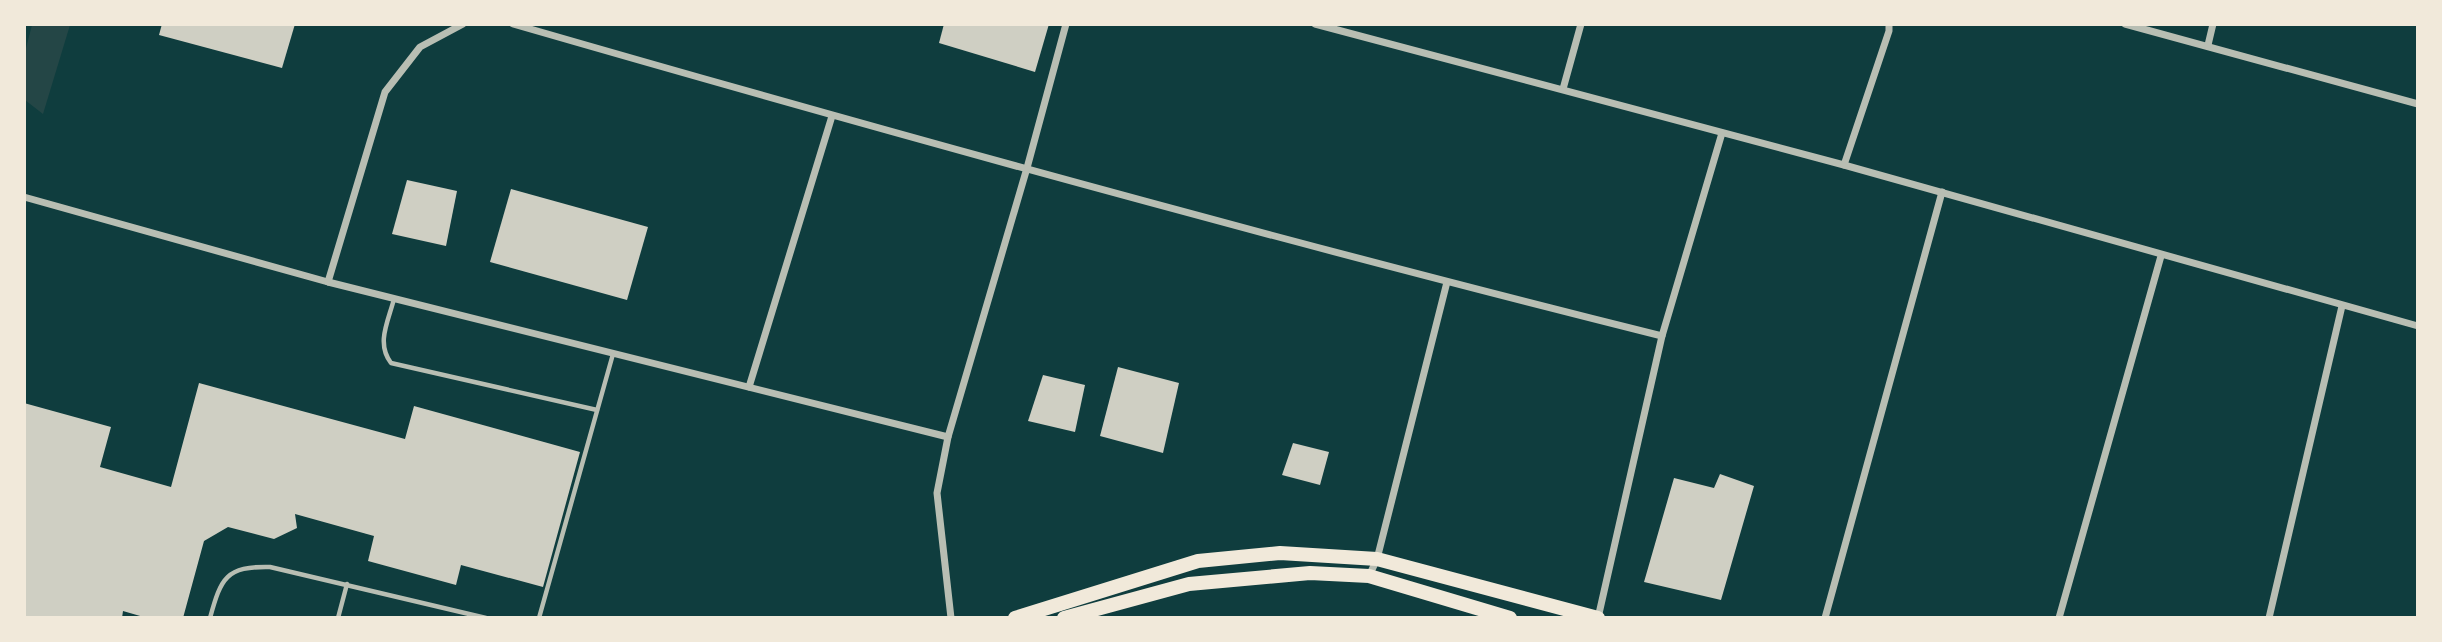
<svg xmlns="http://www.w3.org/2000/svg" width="2442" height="642" viewBox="0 0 2442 642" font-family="Inter,sans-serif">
  <rect width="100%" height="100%" fill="#0f3d3e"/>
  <polygon fill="#244646" points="32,25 70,25 43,114 25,100 25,52"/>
  <g fill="#cfcfc3">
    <polygon points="162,24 295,24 282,68 159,35"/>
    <polygon points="944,24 1049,24 1035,72 939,43"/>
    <polygon points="407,180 457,191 446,246 392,234"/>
    <polygon points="511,189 648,227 627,300 490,262"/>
    <polygon points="1118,367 1179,383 1163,453 1100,436"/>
    <polygon points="1043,375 1085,385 1075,432 1028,421"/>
    <polygon points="199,383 405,439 414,406 580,452 543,587 461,565 456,585 368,561 374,536 295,514 297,528 274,539 228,527 204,541 183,618 147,618 123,611 122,618 24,618 24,403 111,427 100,467 171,487"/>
    <polygon points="1293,443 1329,452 1320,485 1282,475"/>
    <polygon points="1720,474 1754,486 1721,600 1644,582 1674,478 1714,488"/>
  </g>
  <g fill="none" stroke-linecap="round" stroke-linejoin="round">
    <g stroke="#b8beb3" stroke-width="4.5">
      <path d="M394 299C388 322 376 343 391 363L597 410"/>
      <path d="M210 618C221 578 226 566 270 567L486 618"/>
      <polyline points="338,618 347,584"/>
      <polyline points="539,618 613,354"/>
    </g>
    <g stroke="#b8beb3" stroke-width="7">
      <path d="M513 24C894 134 1277 240 1662 336"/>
      <polyline points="1315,24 1844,165 2418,326"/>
      <polyline points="2125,24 2418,104"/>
      <polyline points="2208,45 2213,24"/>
      <polyline points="1563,89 1581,24"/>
      <polyline points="1844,165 1889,31 1889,24"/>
      <polyline points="24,197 328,282 948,437"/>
      <polyline points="328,282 385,92 420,47 463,24"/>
      <polyline points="749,387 832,116"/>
      <polyline points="1369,576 1377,559 1447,282"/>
      <polyline points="951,618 937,493 948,437 1027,168 1066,24"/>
      <polyline points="1598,618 1662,336 1722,133"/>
      <polyline points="1825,618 1942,192"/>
      <polyline points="2059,618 2161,256"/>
      <polyline points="2269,618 2342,306"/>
    </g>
    <g stroke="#f1e9da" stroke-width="14">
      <polyline points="1015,618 1198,561 1280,553 1377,559 1598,618"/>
      <polyline points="1064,618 1189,584 1310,573 1369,576 1510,618"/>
    </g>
  </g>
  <rect width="2442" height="642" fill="none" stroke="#f1e9da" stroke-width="52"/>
</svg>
